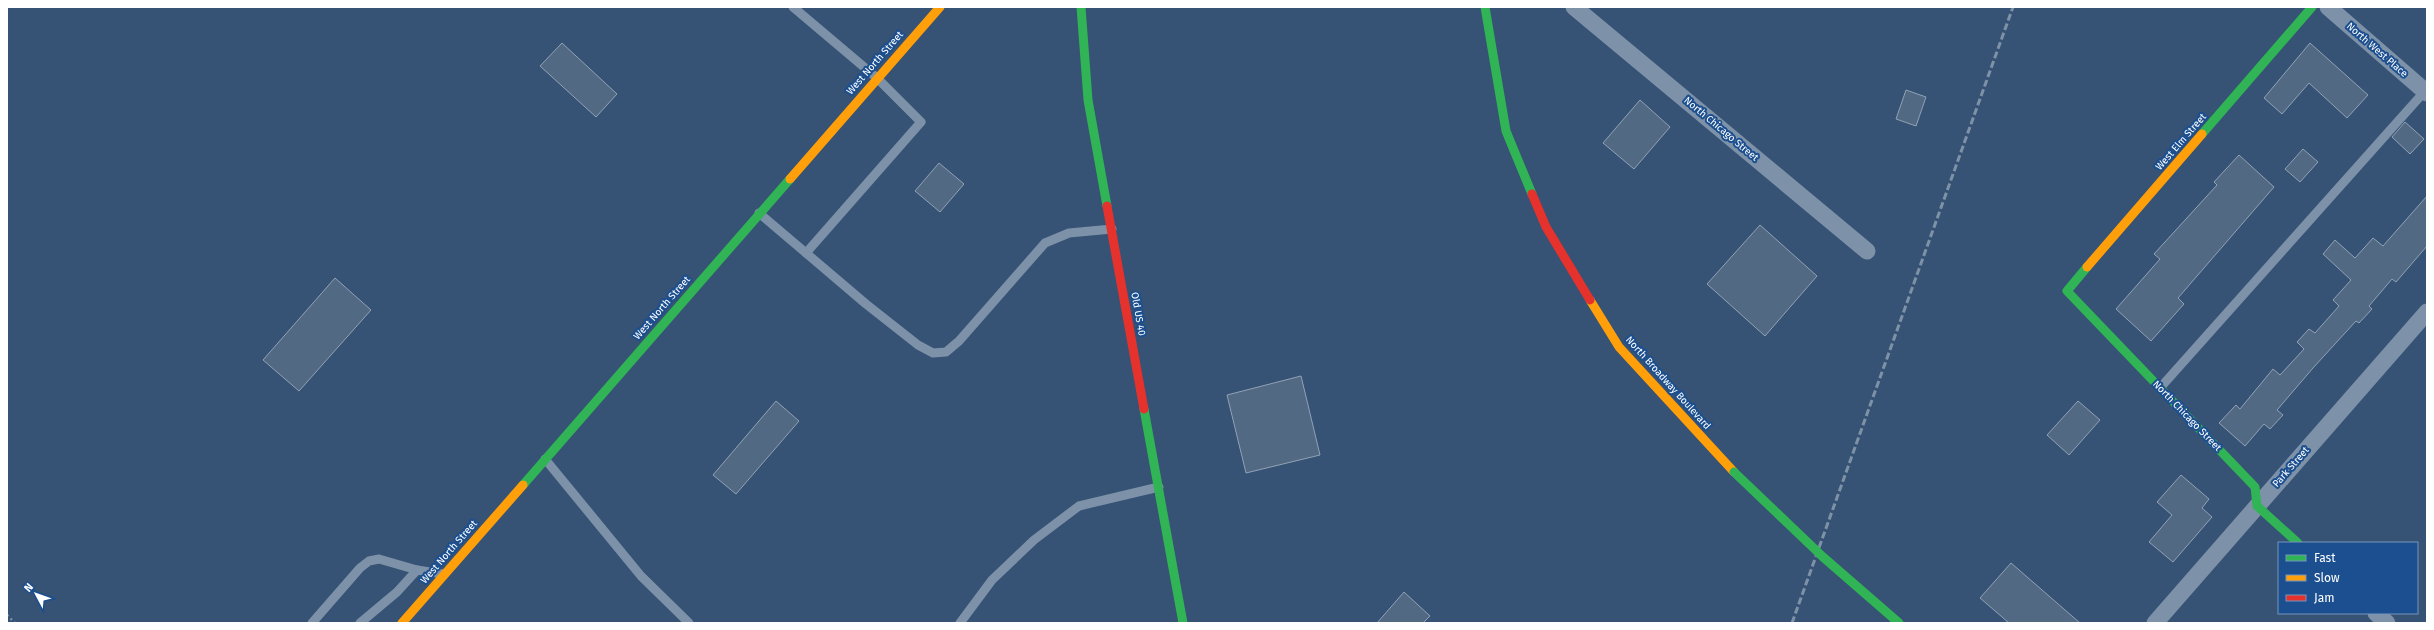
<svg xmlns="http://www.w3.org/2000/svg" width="2434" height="630" viewBox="0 0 2434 630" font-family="'Fira Sans',sans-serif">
  <rect width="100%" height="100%" fill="#365274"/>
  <g fill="#526984" stroke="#92a2b6">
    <polygon points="562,43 617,94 596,117 540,66"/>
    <polygon points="2310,43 2368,95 2347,118 2309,83 2282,114 2264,98"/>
    <polygon points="1906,90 1926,97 1916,126 1896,119"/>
    <polygon points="1640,100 1670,127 1634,169 1603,143"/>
    <polygon points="2405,122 2424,139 2410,154 2392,137"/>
    <polygon points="2303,149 2318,162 2300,182 2285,169"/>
    <polygon points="2239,155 2274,187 2178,298 2184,304 2151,341 2116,309 2160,259 2154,254 2217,185 2214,182"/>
    <polygon points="939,163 964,184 940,212 915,191"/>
    <polygon points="2427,196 2427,246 2396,282 2392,279 2369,306 2372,309 2359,323 2356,321 2313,368 2277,410 2283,415 2270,429 2264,424 2245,446 2219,423 2236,405 2240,409 2273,369 2280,375 2304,349 2297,342 2309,329 2315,333 2339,306 2333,300 2351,280 2323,254 2335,240 2355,258 2373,238 2383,246"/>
    <polygon points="1760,225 1817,276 1765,336 1707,284"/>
    <polygon points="335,278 371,310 299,391 263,360"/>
    <polygon points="1301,376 1320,455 1246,473 1227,395"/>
    <polygon points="776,401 799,421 736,494 713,475"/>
    <polygon points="2078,401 2100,420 2069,455 2047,435"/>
    <polygon points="2181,475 2209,499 2202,508 2212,517 2173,562 2149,542 2172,515 2157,502"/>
    <polygon points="2011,563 2080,623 2009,623 1980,598"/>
    <polygon points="1404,592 1430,616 1423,623 1377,623"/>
  </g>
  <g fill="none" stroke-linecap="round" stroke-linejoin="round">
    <polyline stroke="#7d92a8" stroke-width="2.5" stroke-dasharray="2 3" stroke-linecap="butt" points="7,615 15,623"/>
    <g stroke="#7d92a8" stroke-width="9">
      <polyline points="793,7 877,78 921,122 806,253"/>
      <polyline points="759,213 866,304 918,345 933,353 946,352 959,341 1045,243 1069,233 1112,229"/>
      <polyline points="2160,388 2425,91"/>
      <polyline points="545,459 641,576 689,623"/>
      <polyline points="312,623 360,568 369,561 379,559 417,570 443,574"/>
      <polyline points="360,623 397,592 417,570"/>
      <polyline points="960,623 992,580 1034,540 1079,506 1159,487"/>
    </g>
    <g stroke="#7d92a8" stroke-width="17">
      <polyline points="1574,7 1867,251"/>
      <polyline points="2328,7 2427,93"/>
      <polyline points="2376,613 2387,623"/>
      <polyline points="2155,623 2427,312"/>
    </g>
    <g stroke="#30b455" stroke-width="9">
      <polyline points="1081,7 1088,100 1107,206"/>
      <polyline points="1485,7 1506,131 1532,194"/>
      <polyline points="2202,134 2312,7"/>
      <polyline points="2087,267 2067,291 2255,487 2257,506 2298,543"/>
      <polyline points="1144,409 1183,623"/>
      <polyline points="523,485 790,179"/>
    </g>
    <g stroke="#ff9f0a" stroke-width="9">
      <polyline points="790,179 940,7"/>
      <polyline points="2087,267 2202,134"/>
      <polyline points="1590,300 1619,347 1734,472"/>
      <polyline points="402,623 523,485"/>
    </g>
    <g stroke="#e5322d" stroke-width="9">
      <polyline points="1532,194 1546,227 1590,300"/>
      <polyline points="1107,206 1144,409"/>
    </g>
    <polyline stroke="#7e92a7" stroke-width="3" stroke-dasharray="7 3" stroke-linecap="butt" points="1792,623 2013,7"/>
    <polyline stroke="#30b455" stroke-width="9" points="1734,472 1823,557 1899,623"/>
  </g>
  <g text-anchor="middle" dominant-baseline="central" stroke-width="4" stroke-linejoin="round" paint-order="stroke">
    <g font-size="10" fill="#fff" stroke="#1b4f8f">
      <text transform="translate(2377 50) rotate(41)">North West Place</text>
      <text transform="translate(875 63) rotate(-49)">West North Street</text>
      <text transform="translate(1721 129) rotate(40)">North Chicago Street</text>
      <text transform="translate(2181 142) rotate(-49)">West Elm Street</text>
      <text transform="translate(662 308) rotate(-49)">West North Street</text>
      <text transform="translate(1138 314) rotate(80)">Old US 40</text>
      <text transform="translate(1668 383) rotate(48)">North Broadway Boulevard</text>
      <text transform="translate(2187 416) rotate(46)">North Chicago Street</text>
      <text transform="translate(2291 467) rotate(-49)">Park Street</text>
      <text transform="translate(449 552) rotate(-49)">West North Street</text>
    </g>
  </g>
  <rect width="2434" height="630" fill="none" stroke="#ffffff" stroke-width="16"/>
  <rect x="2278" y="542" width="140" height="72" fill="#1b4f8f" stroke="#7695bc"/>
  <rect x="2286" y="555" width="20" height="6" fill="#30b455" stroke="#7695bc"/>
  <text x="2314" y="562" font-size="12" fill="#ffffff">Fast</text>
  <rect x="2286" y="575" width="20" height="6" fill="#ff9f0a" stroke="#7695bc"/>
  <text x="2314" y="582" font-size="12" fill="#ffffff">Slow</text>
  <rect x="2286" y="595" width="20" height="6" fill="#e5322d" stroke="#7695bc"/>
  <text x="2314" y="602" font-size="12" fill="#ffffff">Jam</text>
  <g transform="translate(36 594) rotate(311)" stroke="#1b4f8f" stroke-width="3" paint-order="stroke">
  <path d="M0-3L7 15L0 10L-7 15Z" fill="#ffffff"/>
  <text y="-6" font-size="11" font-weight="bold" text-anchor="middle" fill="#ffffff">N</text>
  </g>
</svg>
